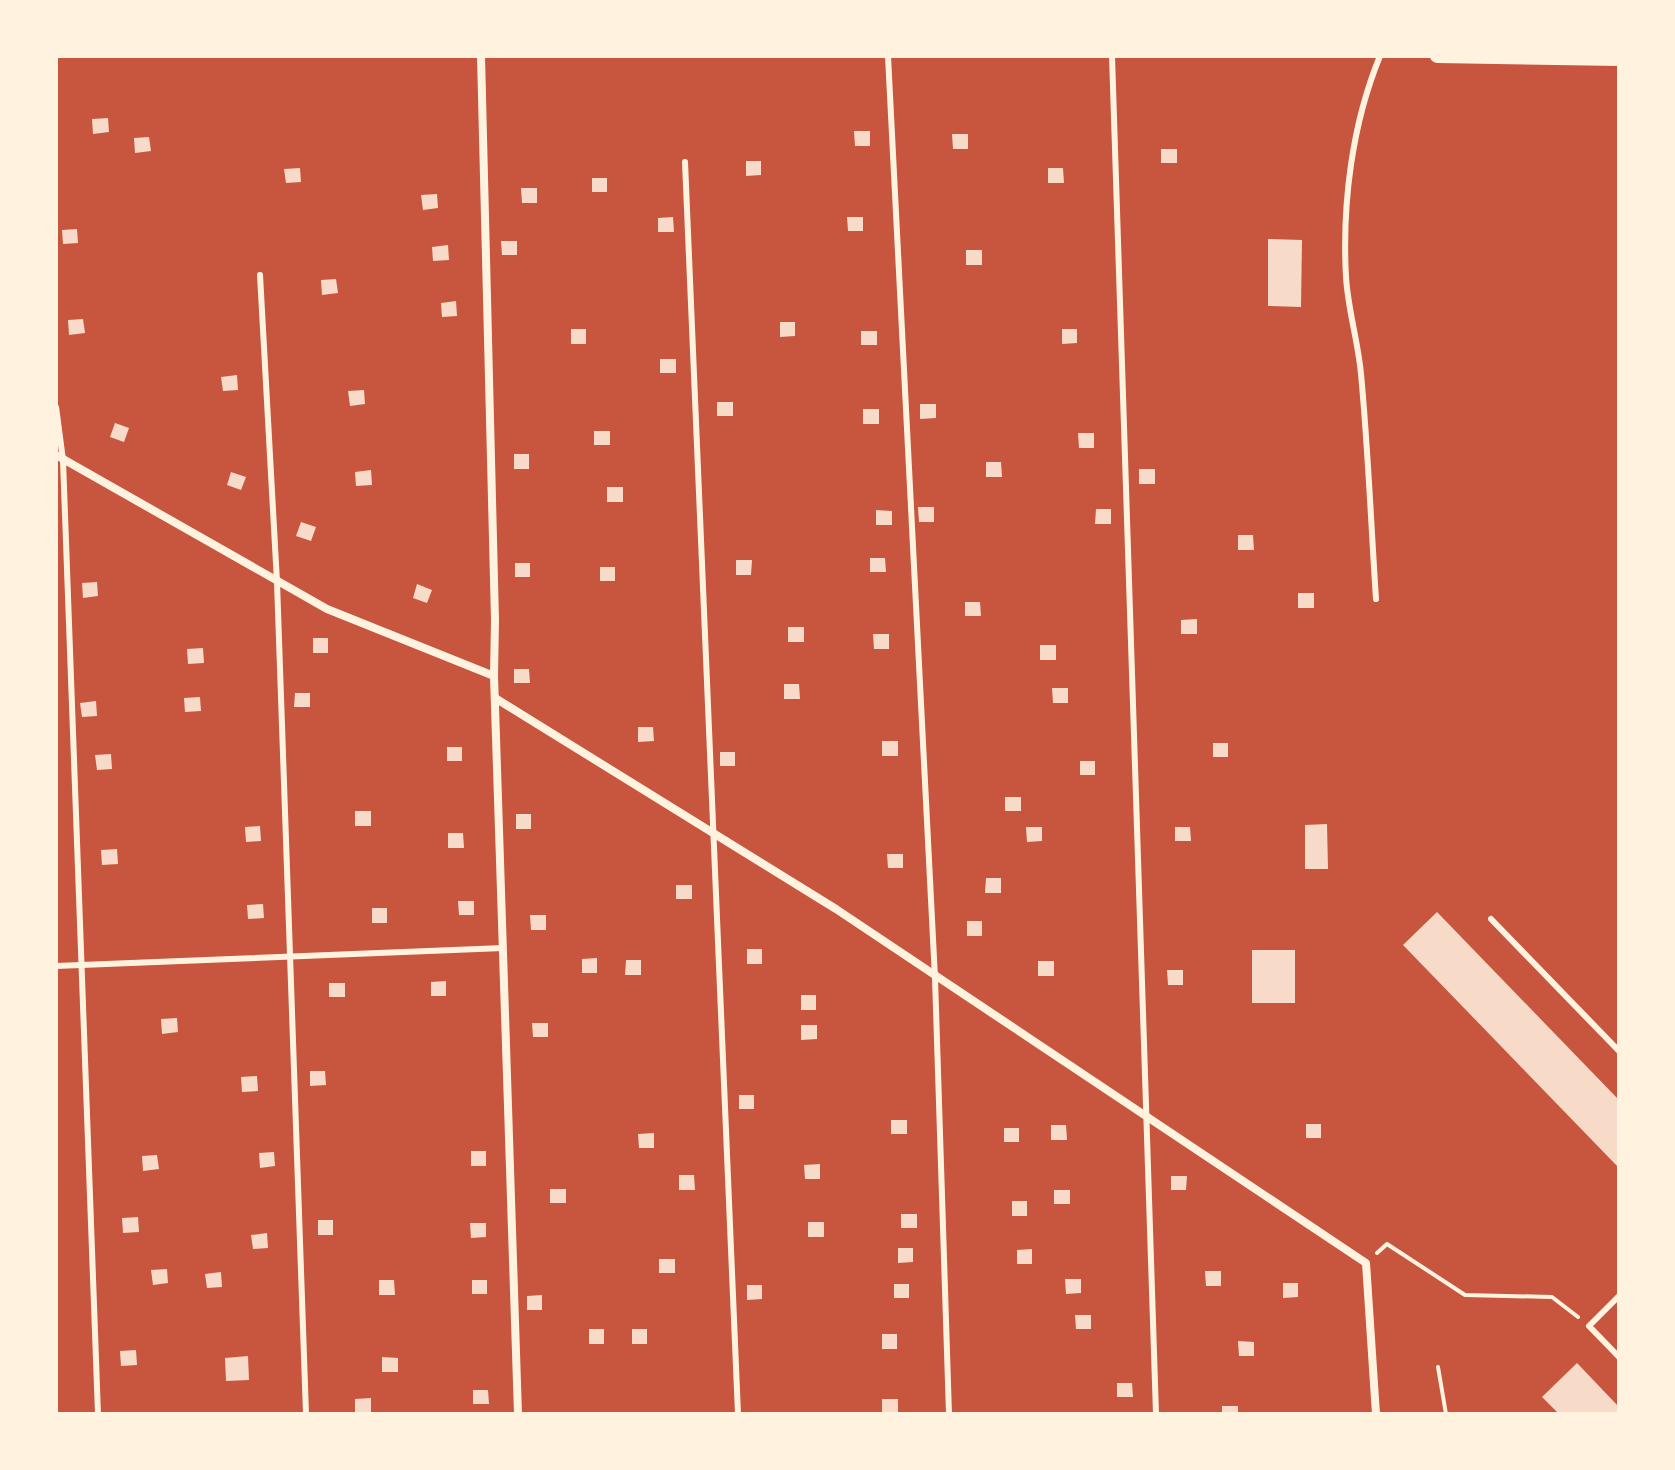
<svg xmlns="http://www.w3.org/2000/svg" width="1675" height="1470" viewBox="0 0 1675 1470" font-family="Overpass,sans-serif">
  <rect width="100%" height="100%" fill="#c8553d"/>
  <g fill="#f7dbc8">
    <polygon points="108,118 109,132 93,134 92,119"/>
    <polygon points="854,131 870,131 870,146 855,146"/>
    <polygon points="952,134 968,134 968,149 953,149"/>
    <polygon points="149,137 151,151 135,153 134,138"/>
    <rect x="1161" y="149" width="16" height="14"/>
    <polygon points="746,161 761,161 761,175 746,176"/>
    <polygon points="300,168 301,182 286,183 284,169"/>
    <polygon points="1048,168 1063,168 1064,183 1048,183"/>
    <rect x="592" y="178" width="15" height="14"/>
    <polygon points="521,188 537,188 537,203 522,203"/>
    <polygon points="437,194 438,208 423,210 421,195"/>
    <polygon points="673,217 674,232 658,232 658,218"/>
    <polygon points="847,217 863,217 863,231 848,231"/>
    <polygon points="77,229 78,243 63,244 62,230"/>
    <polygon points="1268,239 1302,240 1301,307 1268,306"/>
    <polygon points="501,241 517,241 517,255 502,255"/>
    <polygon points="448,245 449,260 433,261 432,247"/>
    <rect x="966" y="250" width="16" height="15"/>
    <polygon points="336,279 338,293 322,295 321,280"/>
    <polygon points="456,301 457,316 442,317 441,303"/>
    <polygon points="83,319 85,333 69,335 68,320"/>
    <polygon points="780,322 795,322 795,336 780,337"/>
    <rect x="571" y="329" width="15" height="15"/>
    <polygon points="1062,329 1077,329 1077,343 1062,344"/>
    <rect x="861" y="331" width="16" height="14"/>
    <rect x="660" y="359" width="16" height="14"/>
    <polygon points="237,375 238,390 223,391 221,377"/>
    <polygon points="364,390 365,404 350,406 348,391"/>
    <rect x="717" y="402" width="16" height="14"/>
    <polygon points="920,404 936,404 936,418 920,419"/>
    <rect x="863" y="409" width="16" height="15"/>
    <polygon points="115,423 129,428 124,442 110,437"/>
    <rect x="594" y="431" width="16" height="14"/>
    <polygon points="1078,433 1094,433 1094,448 1079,448"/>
    <rect x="514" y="454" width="15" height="15"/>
    <polygon points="986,462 1001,462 1002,477 986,477"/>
    <rect x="1139" y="469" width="16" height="15"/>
    <polygon points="371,470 372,485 356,486 355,472"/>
    <polygon points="231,472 246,477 241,490 227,485"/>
    <rect x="607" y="487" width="16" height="15"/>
    <polygon points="918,507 934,507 934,522 919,522"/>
    <polygon points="1096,509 1111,509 1111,524 1095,524"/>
    <polygon points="876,510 892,511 892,525 876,525"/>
    <polygon points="301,522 316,527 311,541 296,536"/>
    <polygon points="1238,535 1253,535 1254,550 1238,550"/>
    <polygon points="870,558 885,558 886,572 870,572"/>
    <polygon points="736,560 752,560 751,575 736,575"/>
    <rect x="515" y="563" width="15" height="14"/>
    <rect x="600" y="567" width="15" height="14"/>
    <polygon points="97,582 98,596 83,598 82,583"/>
    <polygon points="417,584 432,590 427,603 413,598"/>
    <rect x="1298" y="593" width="16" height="15"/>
    <polygon points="965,602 980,602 981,616 965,616"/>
    <polygon points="1197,619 1197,634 1181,634 1181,620"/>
    <rect x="788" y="627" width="16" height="15"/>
    <polygon points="873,634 889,634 889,649 874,649"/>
    <rect x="313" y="638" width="15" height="15"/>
    <rect x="1040" y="645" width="16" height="15"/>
    <polygon points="203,648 204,663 188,664 187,649"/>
    <polygon points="514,669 529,669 530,683 514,683"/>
    <polygon points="784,684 799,684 800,699 784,699"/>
    <polygon points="1052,688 1068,688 1068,703 1053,703"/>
    <polygon points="295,693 310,693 310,707 294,707"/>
    <polygon points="200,697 201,711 185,712 184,698"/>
    <polygon points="96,701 97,716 82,717 80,703"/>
    <polygon points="638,727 653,727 654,741 638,742"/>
    <rect x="882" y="741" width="16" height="15"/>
    <rect x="1213" y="743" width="15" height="14"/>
    <rect x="447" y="747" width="15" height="14"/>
    <rect x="720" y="752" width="15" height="14"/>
    <polygon points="111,754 112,769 97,770 95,755"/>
    <rect x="1080" y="761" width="15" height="14"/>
    <rect x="1005" y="797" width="16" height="14"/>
    <rect x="355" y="811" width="16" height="15"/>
    <rect x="516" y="814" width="15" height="15"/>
    <polygon points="1327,824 1328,869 1305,869 1305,825"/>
    <polygon points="260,826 261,841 246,842 245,827"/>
    <polygon points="1026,827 1042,827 1042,841 1027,842"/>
    <polygon points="1175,827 1190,827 1191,841 1175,841"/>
    <polygon points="448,833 463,833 464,848 448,848"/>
    <polygon points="117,849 118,864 102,865 101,850"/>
    <polygon points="887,854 903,854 903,868 888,868"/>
    <polygon points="986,878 1001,878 1001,893 985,893"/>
    <rect x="676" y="885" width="16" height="14"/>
    <polygon points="458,901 474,901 474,915 459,915"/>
    <polygon points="263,904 264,918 248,919 247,905"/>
    <rect x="372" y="908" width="15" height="15"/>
    <polygon points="1437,912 1619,1100 1619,1168 1403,945"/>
    <polygon points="530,915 546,915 546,930 531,930"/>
    <rect x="967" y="921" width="15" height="15"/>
    <rect x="747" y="949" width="15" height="15"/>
    <rect x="1252" y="950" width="43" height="53"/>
    <polygon points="597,958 597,973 582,973 582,959"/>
    <polygon points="626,960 641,960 641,975 625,975"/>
    <rect x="1038" y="961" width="16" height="15"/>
    <polygon points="1167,970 1183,970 1183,985 1168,985"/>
    <polygon points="446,981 446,996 431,996 431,982"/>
    <rect x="329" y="983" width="16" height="14"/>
    <rect x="801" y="995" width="15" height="15"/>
    <polygon points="177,1018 178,1032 162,1034 161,1019"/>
    <polygon points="532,1023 548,1023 548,1037 533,1037"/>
    <polygon points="801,1025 817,1025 817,1039 801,1040"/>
    <polygon points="310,1071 325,1071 326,1085 310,1086"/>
    <polygon points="257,1076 258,1091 242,1092 241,1077"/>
    <rect x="739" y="1095" width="15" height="14"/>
    <rect x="891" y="1120" width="16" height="14"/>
    <rect x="1306" y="1124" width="15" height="14"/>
    <polygon points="1051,1125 1066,1125 1067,1140 1051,1140"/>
    <rect x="1004" y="1128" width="15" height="14"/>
    <polygon points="654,1133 654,1148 639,1148 638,1134"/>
    <rect x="471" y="1151" width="15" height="15"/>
    <polygon points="274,1152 275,1166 260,1168 259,1153"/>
    <polygon points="157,1155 159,1169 143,1171 142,1156"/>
    <polygon points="820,1164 820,1179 805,1179 804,1165"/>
    <polygon points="679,1175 694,1175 695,1190 679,1190"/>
    <polygon points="1171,1176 1187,1176 1186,1190 1171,1190"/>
    <rect x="550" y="1189" width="16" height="14"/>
    <rect x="1054" y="1190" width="16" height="14"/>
    <rect x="1012" y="1201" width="15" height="15"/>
    <rect x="901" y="1214" width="16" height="14"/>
    <polygon points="138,1217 139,1232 123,1233 122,1218"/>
    <rect x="318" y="1220" width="15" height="15"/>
    <rect x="808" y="1222" width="16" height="15"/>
    <polygon points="470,1223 486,1223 486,1237 471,1238"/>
    <polygon points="267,1233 268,1248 253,1249 251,1235"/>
    <polygon points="898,1248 913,1248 913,1262 898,1263"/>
    <polygon points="1032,1249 1032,1264 1017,1264 1017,1250"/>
    <rect x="659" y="1259" width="16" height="14"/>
    <polygon points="167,1269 168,1283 153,1285 151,1270"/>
    <polygon points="1205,1271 1221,1271 1221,1286 1206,1286"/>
    <polygon points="221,1272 222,1287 207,1288 205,1274"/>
    <polygon points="1065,1279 1081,1279 1081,1293 1066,1294"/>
    <polygon points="379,1280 394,1280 395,1295 379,1295"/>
    <rect x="472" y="1280" width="15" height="14"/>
    <polygon points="1283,1283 1298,1283 1298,1297 1283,1298"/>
    <rect x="894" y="1284" width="15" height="14"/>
    <polygon points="747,1285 762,1285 762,1299 747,1300"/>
    <polygon points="542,1295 542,1310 527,1310 527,1296"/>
    <polygon points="1075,1315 1091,1315 1091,1329 1076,1329"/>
    <rect x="589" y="1329" width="15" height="15"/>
    <rect x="632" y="1329" width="15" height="15"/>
    <rect x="882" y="1334" width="15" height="15"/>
    <polygon points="1238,1341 1254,1342 1254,1356 1239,1356"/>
    <polygon points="136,1350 137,1365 121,1366 120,1351"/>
    <polygon points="248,1356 249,1380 226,1381 225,1358"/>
    <polygon points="382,1357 398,1358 398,1372 382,1372"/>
    <polygon points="1577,1363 1619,1407 1619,1414 1559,1414 1542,1397"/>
    <polygon points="1117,1383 1132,1383 1133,1397 1117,1397"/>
    <polygon points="473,1390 488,1390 489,1404 473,1404"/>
    <polygon points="371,1398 371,1413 355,1413 355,1399"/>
    <rect x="882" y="1399" width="16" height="15"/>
    <rect x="1222" y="1406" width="16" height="8"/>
  </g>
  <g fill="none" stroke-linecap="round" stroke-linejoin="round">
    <g stroke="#fff3e0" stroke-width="4">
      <polyline points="1377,1253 1387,1244 1465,1295 1552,1297 1578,1317"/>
      <polyline points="1438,1367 1446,1414"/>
    </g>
    <g stroke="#fff3e0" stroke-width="6">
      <polyline points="888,56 935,978 949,1414"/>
      <polyline points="1112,56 1156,1414"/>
      <polyline points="685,162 738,1414"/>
      <polyline points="260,275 277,582 306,1414"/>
      <polyline points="56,407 63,460 98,1414"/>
      <path d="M1376 599C1371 524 1368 448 1361 374 1358 341 1348 310 1346 277 1342 204 1352 124 1380 56"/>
      <polyline points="1491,919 1619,1051"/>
      <polyline points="56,966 503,948"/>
      <polyline points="1619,1296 1589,1326 1619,1357"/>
    </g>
    <g stroke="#fff3e0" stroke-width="8">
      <polyline points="481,56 495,620 494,676 518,1414"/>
      <polyline points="56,455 327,609 494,676"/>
      <polyline points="495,698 836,909 1366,1263 1376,1414"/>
    </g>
    <polyline stroke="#fff3e0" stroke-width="14" points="1437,56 1619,59"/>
  </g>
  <rect width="1675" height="1470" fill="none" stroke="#fff3e0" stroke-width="116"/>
</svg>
